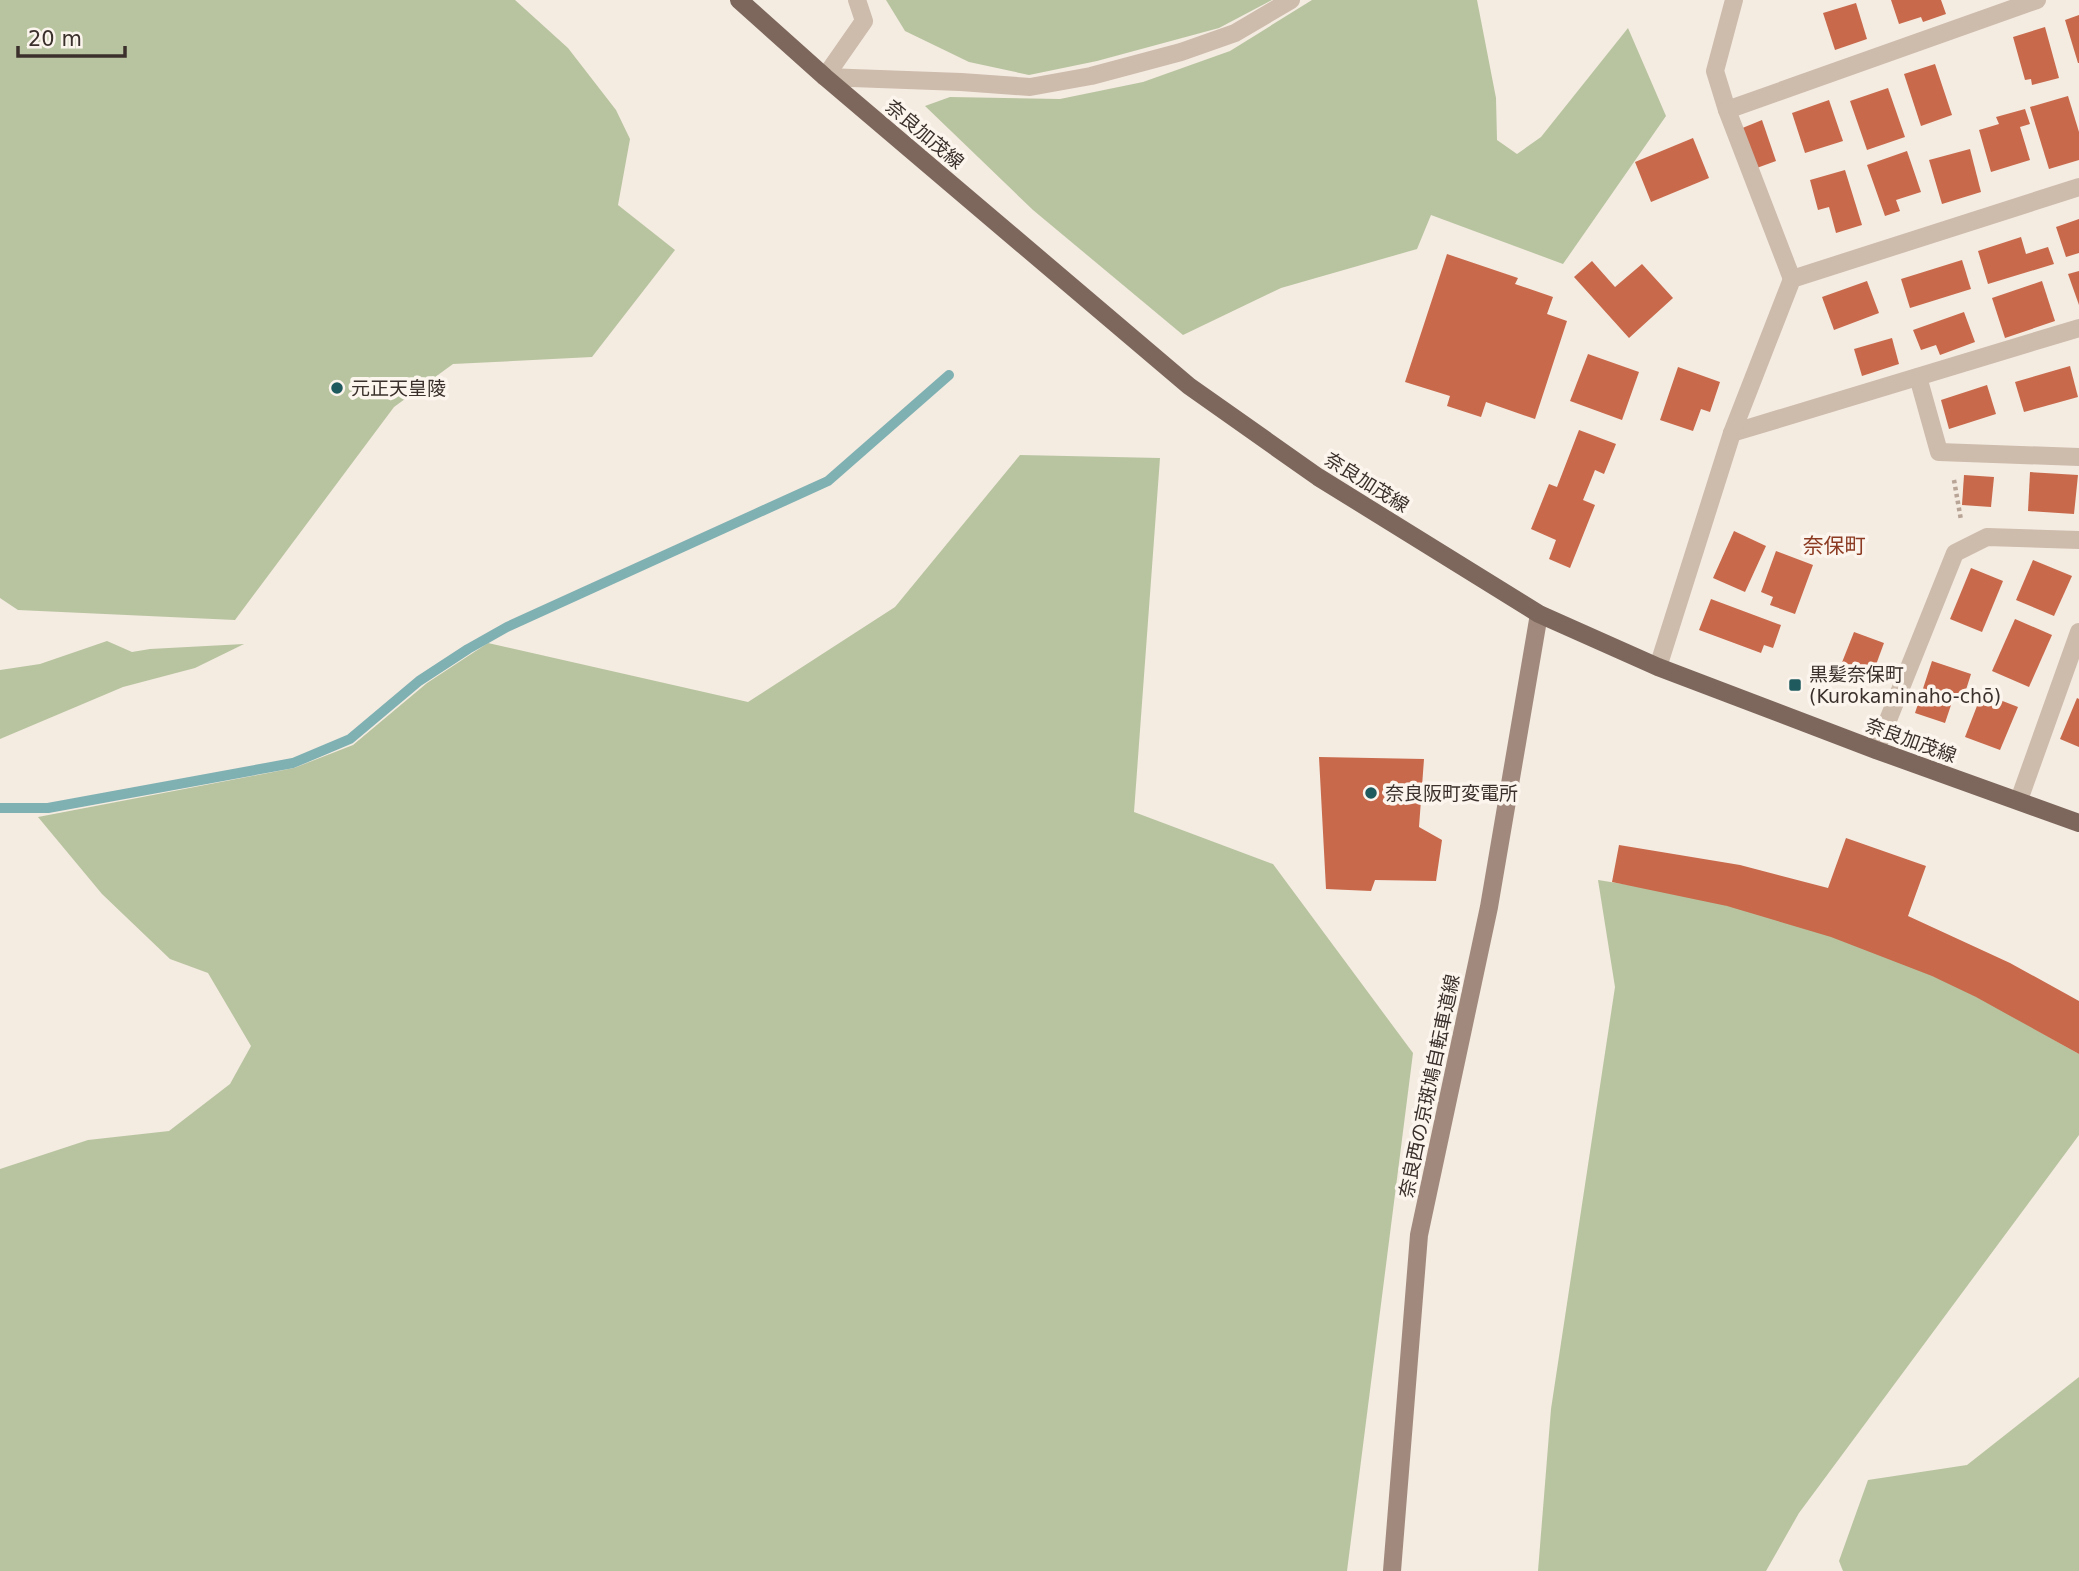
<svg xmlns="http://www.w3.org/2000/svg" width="2079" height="1571" viewBox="0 0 2079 1571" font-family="'DejaVu Sans','Noto Sans JP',sans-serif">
  <rect width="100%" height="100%" fill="#f4ebe1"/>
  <g fill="#b8c4a0">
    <polygon points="0,0 515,0 568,48 616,110 630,139 618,205 675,250 592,357 453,364 394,407 235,620 18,610 0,598"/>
    <polygon points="886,0 1272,0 1219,28 1097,61 1029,75 969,62 905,31"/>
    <polygon points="1312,0 1477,0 1496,98 1497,140 1517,154 1541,137 1628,28 1666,116 1563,264 1431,215 1417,249 1281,288 1183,335 1033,210 925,106 950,97 1060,99 1143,82 1230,51"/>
    <polygon points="1020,455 1160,458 1134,812 1273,864 1413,1053 1347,1571 0,1571 0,1169 88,1140 169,1131 230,1084 251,1046 208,973 170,959 102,894 38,817 294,768 353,745 427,683 488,643 748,702 895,607"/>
    <polygon points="107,641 132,652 150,649 244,644 195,668 123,687 0,739 0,670 40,664"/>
    <path d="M1598 880C1723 898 1864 939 1977 997 2011 1015 2045 1035 2079 1054V1135L1799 1513 1766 1571H1538L1551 1409 1615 987Z"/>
    <polygon points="2079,1377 2079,1571 1843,1571 1839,1561 1868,1480 1967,1465"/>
  </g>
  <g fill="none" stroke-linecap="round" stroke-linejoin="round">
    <polyline stroke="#7fb0b2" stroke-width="10" points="0,808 48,808 293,763 350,739 419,681 468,649 507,627 828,481 949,375"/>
  </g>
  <g fill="#c8694b">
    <polygon points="1891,0 1941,0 1946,14 1923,22 1921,17 1899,24"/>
    <polygon points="1856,3 1867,39 1835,50 1823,13"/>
    <polygon points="2079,15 2079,63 2078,63 2065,20"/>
    <polygon points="2045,27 2059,78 2032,85 2031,79 2025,80 2013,37"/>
    <polygon points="1935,64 1952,115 1921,126 1904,74"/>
    <polygon points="1888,88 1905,137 1867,150 1850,101"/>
    <polygon points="2068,96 2079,132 2079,160 2049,169 2030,107"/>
    <polygon points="1829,100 1843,141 1805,153 1792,113"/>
    <polygon points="2025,109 2030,124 2020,127 2030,160 1991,172 1979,130 1999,124 1996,117"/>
    <polygon points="1762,120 1776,161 1754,169 1740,129"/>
    <polygon points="1693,138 1709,178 1651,202 1635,162"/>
    <polygon points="1970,149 1981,192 1942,204 1929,160"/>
    <polygon points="1907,151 1921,192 1896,200 1900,211 1885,216 1867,165"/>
    <polygon points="1845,170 1862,225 1836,233 1829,207 1818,210 1810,180"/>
    <polygon points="2079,219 2079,253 2066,257 2056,227"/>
    <polygon points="2021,237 2026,254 2048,247 2054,264 1988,284 1978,251"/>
    <polygon points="1447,254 1518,278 1515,284 1553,297 1547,314 1567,321 1535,419 1486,402 1481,417 1447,406 1450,396 1405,382"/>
    <polygon points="1962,260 1971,289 1910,308 1901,279"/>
    <polygon points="1592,261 1615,287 1642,264 1673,298 1629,338 1574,277"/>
    <polygon points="2079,271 2079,305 2068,274"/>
    <polygon points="1867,281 1879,313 1834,330 1822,297"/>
    <polygon points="2042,281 2055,321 2005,338 1992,298"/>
    <polygon points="1964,312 1975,342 1940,355 1936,345 1921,350 1913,330"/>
    <polygon points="1892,338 1899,364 1862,376 1854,349"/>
    <polygon points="1588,354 1639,372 1622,420 1570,401"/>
    <polygon points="2070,366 2078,397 2024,412 2015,382"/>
    <polygon points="1678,367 1720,382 1710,412 1701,409 1693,431 1660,420"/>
    <polygon points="1987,385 1996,414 1949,429 1941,400"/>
    <polygon points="1579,430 1616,444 1604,474 1595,470 1583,500 1595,505 1570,568 1549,559 1556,540 1531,529 1549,484 1557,487"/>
    <polygon points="2030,472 2078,475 2074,514 2028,511"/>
    <polygon points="1964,475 1994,477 1991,507 1962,505"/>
    <polygon points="1734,531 1766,546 1745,592 1713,578"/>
    <polygon points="1776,551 1813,565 1795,614 1770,605 1773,597 1761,592"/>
    <polygon points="2033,560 2072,576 2054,616 2016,600"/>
    <polygon points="1971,568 2003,581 1982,632 1950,619"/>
    <polygon points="1711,599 1781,625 1773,648 1764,645 1761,653 1699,630"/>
    <polygon points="2015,619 2052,635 2029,687 1992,671"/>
    <polygon points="1854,632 1884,643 1870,681 1839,670"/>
    <polygon points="1932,661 1971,674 1964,696 1955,693 1945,723 1915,713"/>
    <polygon points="1982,693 2018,707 2000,750 1965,737"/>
    <polygon points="2077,698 2079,699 2079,747 2060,739"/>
    <polygon points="1319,757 1424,759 1419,827 1442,840 1436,881 1375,880 1371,891 1326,889"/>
    <polygon points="1846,838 1926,866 1908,916 2010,963 2079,1001 2079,1054 1976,997 1932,976 1831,937 1727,906 1612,882 1619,845 1740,865 1828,888"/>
  </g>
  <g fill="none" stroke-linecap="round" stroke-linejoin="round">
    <polyline stroke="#b9a596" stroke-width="4.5" stroke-dasharray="3.5 3.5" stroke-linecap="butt" points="1954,480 1961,520"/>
    <g stroke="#cdbbac" stroke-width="18">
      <polyline points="1734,0 1715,71 1727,110 1792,279"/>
      <polyline points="825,77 961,82 1030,87 1091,76 1181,52 1235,33 1291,0"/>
      <polyline points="1727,110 2037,0"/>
      <polyline points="1918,377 1939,452 2079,457"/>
      <polyline points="1732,433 2079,328"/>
      <polyline points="1658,667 1732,433 1792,279 2079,187"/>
      <polyline points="1876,750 1955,553 1987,537 2079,540"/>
      <polyline points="2019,800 2079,632"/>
    </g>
    <polyline stroke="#cdbbac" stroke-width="18" points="825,77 864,21 857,0"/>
    <polyline stroke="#a18a7d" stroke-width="18" points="1392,1571 1419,1235 1489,907 1539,614"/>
    <polyline stroke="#7d675c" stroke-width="18" points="739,0 825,77 1189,386 1318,477 1539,614 1658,667 1876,750 2079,823"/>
  </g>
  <g fill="#1f5a5e" stroke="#fbf5ee" stroke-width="2.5">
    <circle cx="337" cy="388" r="7"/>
    <rect x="1788" y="678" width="14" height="14" rx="3.5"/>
    <circle cx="1371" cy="793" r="7"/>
  </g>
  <g text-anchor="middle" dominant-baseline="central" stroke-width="7" stroke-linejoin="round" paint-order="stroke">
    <g font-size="19" fill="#3b302b" stroke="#fbf5ee">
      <text transform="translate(925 134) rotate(40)">奈良加茂線</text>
      <text transform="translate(1367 482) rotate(32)">奈良加茂線</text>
      <text transform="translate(1911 740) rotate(20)">奈良加茂線</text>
      <text transform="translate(1429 1086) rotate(-78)">奈良西の京斑鳩自転車道線</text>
    </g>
    <g font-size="19" fill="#3b302b" stroke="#fbf5ee" text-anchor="start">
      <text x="351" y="388">元正天皇陵</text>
      <text x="1809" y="674">黒髪奈保町<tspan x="1809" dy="22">(Kurokaminaho-chō)</tspan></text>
      <text x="1385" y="793">奈良阪町変電所</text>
    </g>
    <g font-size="21" fill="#8c3b22" stroke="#fbf5ee">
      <text x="1834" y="546">奈保町</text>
    </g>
  </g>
  <path d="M18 46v10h107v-10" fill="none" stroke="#3b302b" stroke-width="3.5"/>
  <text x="28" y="46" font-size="21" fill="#3b302b" stroke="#fbf5ee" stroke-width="5" paint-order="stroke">20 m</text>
</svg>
